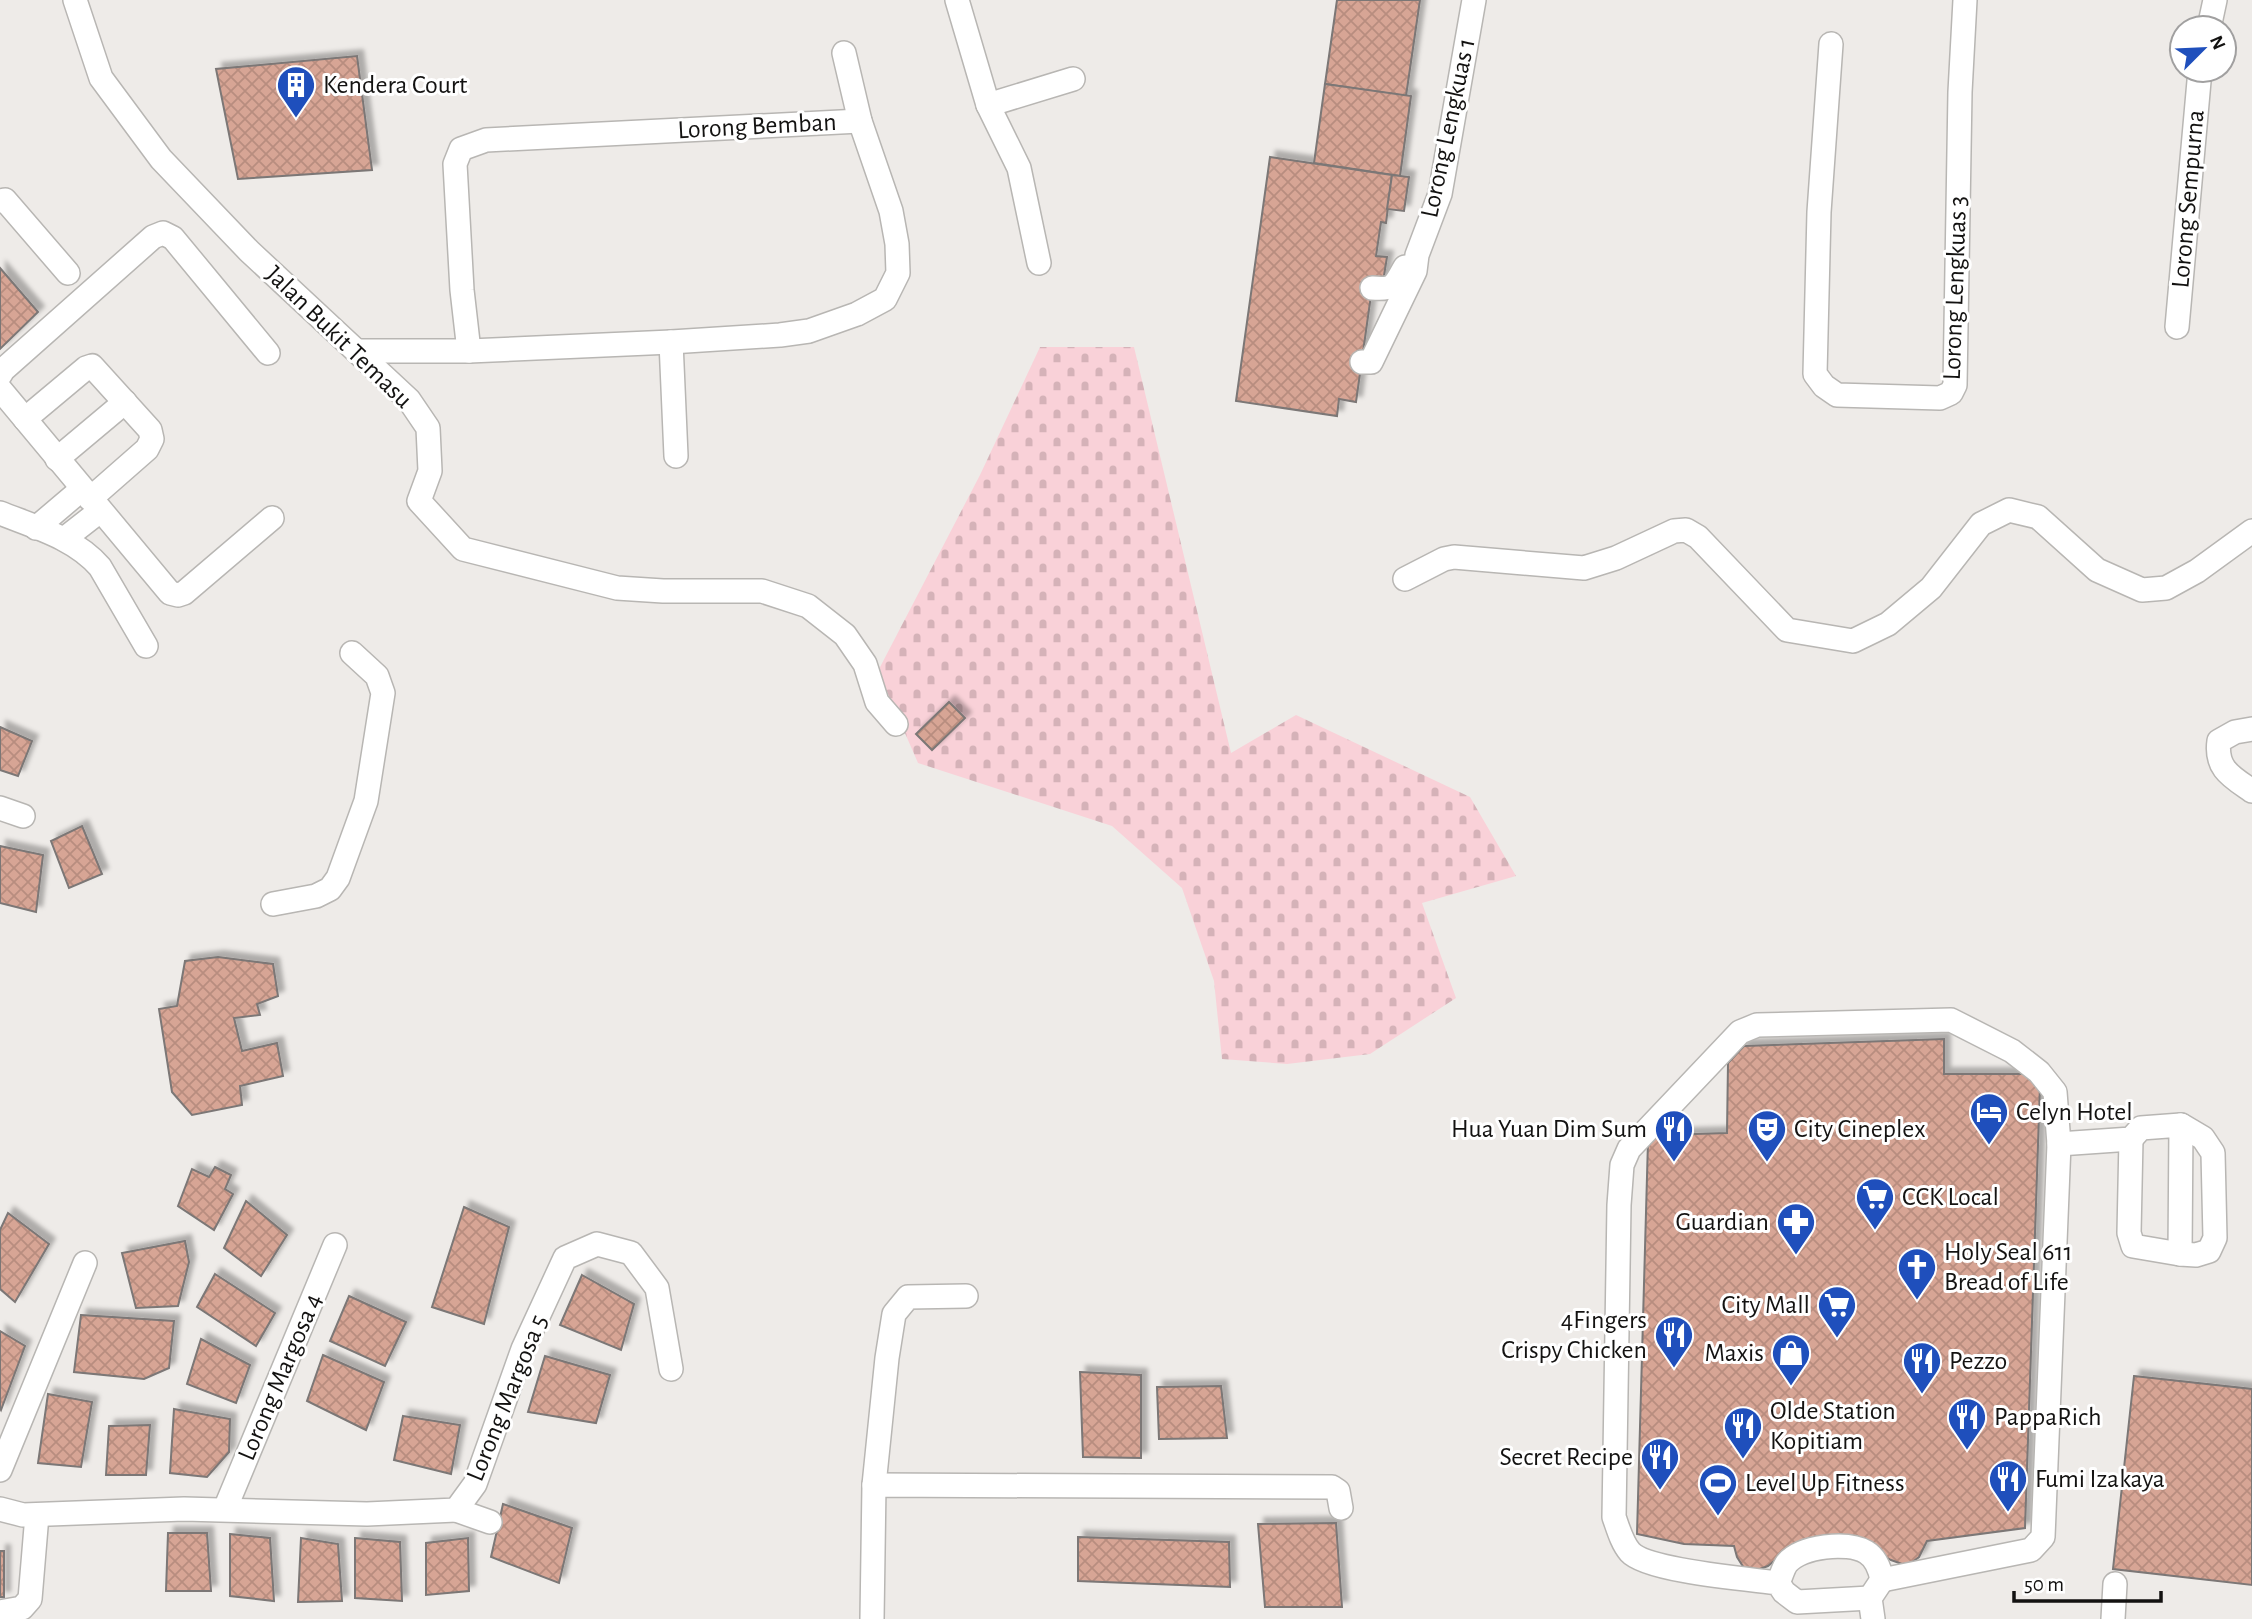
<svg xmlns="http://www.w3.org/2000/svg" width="2252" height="1619" viewBox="0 0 2252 1619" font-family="'Alegreya Sans',sans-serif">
  <defs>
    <pattern id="cemetery-stones" width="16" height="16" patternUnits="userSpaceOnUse" patternTransform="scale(1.75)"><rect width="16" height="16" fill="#f9d1d8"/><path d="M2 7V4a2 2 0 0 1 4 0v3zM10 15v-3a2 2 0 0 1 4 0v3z" fill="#d5b2b8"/></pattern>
    <pattern id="building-cross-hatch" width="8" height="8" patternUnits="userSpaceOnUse" patternTransform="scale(1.75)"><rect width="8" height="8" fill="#d7a595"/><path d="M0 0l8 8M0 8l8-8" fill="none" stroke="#b88d7f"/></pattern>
    <filter id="shadow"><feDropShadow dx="6" dy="-6" stdDeviation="2" flood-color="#0004"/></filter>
  </defs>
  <rect width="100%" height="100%" fill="#eeebe8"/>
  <polygon fill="url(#cemetery-stones)" points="1040,347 1134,347 1231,753 1296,715 1470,797 1516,876 1422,903 1456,998 1370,1054 1287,1064 1222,1059 1214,981 1182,888 1112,826 918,763 878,671 980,475"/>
  <g fill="url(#building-cross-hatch)" stroke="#7b7776" stroke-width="2" filter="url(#shadow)">
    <polygon points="1337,0 1420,0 1406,96 1325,84"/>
    <polygon points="357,56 372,170 238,179 216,69"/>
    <polygon points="1325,84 1411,96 1400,176 1314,163"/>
    <polygon points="1270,157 1392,175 1386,223 1381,222 1376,256 1387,257 1383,282 1373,281 1356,402 1339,399 1337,416 1236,401"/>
    <polygon points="1392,175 1409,177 1404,211 1387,209"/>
    <polygon points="0,268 38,312 0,349"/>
    <polygon points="949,702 965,718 932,750 916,734"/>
    <polygon points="0,727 32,741 18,776 0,770"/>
    <polygon points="82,826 102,874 69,888 51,841"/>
    <polygon points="0,846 43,855 36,912 0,903"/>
    <polygon points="218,957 273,964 278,996 257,1004 260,1015 234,1018 242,1051 277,1043 283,1076 240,1086 242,1105 192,1115 172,1092 159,1009 177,1006 185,961"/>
    <polygon points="1944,1039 1944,1074 2029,1074 2040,1086 2025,1528 1927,1541 1919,1557 1911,1563 1902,1564 1891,1560 1868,1547 1780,1556 1768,1566 1757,1570 1744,1568 1737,1557 1734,1546 1684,1544 1637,1534 1648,1141 1662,1135 1727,1133 1728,1063 1744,1046"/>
    <polygon points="215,1167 231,1175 225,1189 233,1194 214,1230 178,1206 192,1169 209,1177"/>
    <polygon points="246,1201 287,1235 261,1276 224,1248"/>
    <polygon points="464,1207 509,1227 484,1324 432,1307"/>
    <polygon points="8,1213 49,1244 15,1302 0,1289 0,1230"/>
    <polygon points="185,1241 189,1262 178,1306 136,1308 122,1253"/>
    <polygon points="215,1274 275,1313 256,1346 197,1307"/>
    <polygon points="582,1275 634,1304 621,1350 560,1325"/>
    <polygon points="349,1296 406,1322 385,1366 330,1341"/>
    <polygon points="81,1315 174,1321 169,1368 144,1379 74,1372"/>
    <polygon points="0,1331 25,1346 1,1410 0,1408"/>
    <polygon points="201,1339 250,1365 236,1403 187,1384"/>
    <polygon points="323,1355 384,1382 366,1430 307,1401"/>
    <polygon points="545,1356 610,1375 596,1423 528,1412"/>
    <polygon points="1080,1372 1141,1375 1141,1458 1083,1457"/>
    <polygon points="2134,1376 2252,1389 2252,1585 2113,1569"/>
    <polygon points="1221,1386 1227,1438 1159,1439 1157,1387"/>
    <polygon points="48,1394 92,1402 81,1467 38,1463"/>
    <polygon points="174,1409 230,1419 229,1452 207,1477 170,1473"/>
    <polygon points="403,1416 460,1425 451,1474 394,1460"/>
    <polygon points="150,1425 146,1475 106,1475 109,1426"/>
    <polygon points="503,1504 572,1528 559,1583 491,1557"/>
    <polygon points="1336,1523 1342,1607 1265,1607 1258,1524"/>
    <polygon points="168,1533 207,1533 211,1591 166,1591"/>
    <polygon points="230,1534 270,1538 274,1601 230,1596"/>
    <polygon points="1078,1537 1229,1542 1230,1587 1078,1581"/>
    <polygon points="301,1538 338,1544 342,1601 298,1602"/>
    <polygon points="355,1538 400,1542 402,1601 355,1598"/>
    <polygon points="468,1538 469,1591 426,1595 426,1543"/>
    <rect x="0" y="1551" width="4" height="46"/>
  </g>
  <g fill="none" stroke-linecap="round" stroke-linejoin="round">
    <g stroke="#b8b6b3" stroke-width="26">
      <g id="minor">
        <polyline points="75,0 101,78 161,159 249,251 409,400 428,428 430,471 419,501 463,549 617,588 663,591 762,591 808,606 845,635 865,664 877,702 896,724"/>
        <polyline points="957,0 988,105 1019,168 1039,263"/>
        <polyline points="2209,28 2215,0"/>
        <polyline points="1831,44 1819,212 1815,374 1824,386 1837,395 1940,398 1951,393 1955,385 1960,92 1965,0"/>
        <polyline points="988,105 1073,79"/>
        <polyline points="0,201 5,200 68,273"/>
        <path d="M1372 288C1395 290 1394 286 1405 267"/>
        <polyline points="2177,327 2200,70"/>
        <polyline points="671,342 676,456"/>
        <polyline points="357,351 469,351 671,342 780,335 809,331 857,314 885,299 898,273 897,244 891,211 860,121 844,53"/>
        <polyline points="469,351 462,290 455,164 461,149 486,140 860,121"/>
        <polyline points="1362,362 1371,362 1415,271 1417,255 1440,194 1474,0"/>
        <polyline points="0,375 3,370 153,237 163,233 173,238 268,353"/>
        <polyline points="0,389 170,593 178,595 184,593 272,518"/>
        <polyline points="25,419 86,368 92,366 150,430 152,439 147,449 90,499"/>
        <polyline points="57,459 125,402"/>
        <path d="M0 513C35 527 75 538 100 567L146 646"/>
        <polyline points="36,528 82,489"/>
        <polyline points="64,539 100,511"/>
        <polyline points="1405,579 1444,559 1454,557 1584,568 1616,558 1674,531 1686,530 1698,537 1787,630 1853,641 1888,624 1931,588 1981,524 2009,510 2038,517 2097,570 2142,590 2166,588 2197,571 2252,531"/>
        <path d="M2252 729 2235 732 2219 741C2215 769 2232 777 2252 791"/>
        <polyline points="0,808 23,816"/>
        <polyline points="273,904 316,896 330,889 338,878 366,801 383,693 377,676 352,653"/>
        <polyline points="2131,1139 2129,1233 2133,1246 2180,1254 2196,1255 2209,1251 2215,1238 2213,1153 2203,1138 2181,1125"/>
        <polyline points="2059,1144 2131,1139 2141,1128 2181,1125 2180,1254"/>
        <polyline points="0,1470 85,1263"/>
        <polyline points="874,1485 887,1358 894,1314 908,1297 966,1296"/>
        <polyline points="0,1509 23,1515 184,1509 367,1514 456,1510 475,1484 523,1349 565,1258 597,1244 631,1253 657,1288 671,1369"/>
        <polyline points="225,1509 335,1245"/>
        <polyline points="456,1510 490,1522"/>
        <path d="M1778 1583C1781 1577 1783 1568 1787 1563 1802 1546 1847 1541 1866 1552 1876 1558 1880 1569 1882 1580L1870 1598 1873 1619"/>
        <path d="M1870 1598 1797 1602 1784 1592 1778 1583C1749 1579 1647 1571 1630 1552 1622 1543 1618 1528 1614 1517L1619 1205 1622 1165 1629 1149 1740 1032 1757 1025 1951 1020 2012 1051 2039 1072 2055 1092 2059 1144 2043 1537 2031 1550 1882 1580"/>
        <polyline points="0,1612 22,1608 30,1599 37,1515"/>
        <polyline points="872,1619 874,1485 1332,1487 1338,1491 1341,1508"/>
        <polyline points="2113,1619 2115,1584"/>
      </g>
    </g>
    <use href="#minor" stroke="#fff" stroke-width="23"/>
  </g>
  <defs>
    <g id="building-pin" transform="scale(2.0125)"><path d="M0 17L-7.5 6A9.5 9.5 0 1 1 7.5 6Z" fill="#1f4fbc" stroke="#fff"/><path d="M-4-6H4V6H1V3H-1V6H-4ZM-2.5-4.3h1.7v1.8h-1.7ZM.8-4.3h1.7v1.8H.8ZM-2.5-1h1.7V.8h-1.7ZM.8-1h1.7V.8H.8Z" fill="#fff"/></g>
    <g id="hotel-pin" transform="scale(2.0125)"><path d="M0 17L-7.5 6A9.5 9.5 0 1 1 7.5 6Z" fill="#1f4fbc" stroke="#fff"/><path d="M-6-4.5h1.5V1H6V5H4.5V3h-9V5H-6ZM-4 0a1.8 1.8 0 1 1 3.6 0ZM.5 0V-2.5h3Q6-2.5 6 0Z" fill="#fff"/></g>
    <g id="restaurant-pin" transform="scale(2.0125)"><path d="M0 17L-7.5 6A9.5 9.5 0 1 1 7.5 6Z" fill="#1f4fbc" stroke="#fff"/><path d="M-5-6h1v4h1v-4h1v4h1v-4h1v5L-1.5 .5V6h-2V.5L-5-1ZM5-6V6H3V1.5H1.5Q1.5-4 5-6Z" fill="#fff"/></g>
    <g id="theatre-pin" transform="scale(2.0125)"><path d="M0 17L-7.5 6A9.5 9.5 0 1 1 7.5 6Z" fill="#1f4fbc" stroke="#fff"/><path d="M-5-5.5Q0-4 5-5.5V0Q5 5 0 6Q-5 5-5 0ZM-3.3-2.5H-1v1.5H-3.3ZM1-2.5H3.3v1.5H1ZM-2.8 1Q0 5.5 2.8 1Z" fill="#fff"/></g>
    <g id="supermarket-pin" transform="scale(2.0125)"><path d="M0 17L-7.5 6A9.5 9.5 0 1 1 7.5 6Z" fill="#1f4fbc" stroke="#fff"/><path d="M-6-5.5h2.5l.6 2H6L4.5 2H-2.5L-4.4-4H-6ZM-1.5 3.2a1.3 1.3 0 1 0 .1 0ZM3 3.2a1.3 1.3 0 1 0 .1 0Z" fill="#fff"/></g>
    <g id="pharmacy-pin" transform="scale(2.0125)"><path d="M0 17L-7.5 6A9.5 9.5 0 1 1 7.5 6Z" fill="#1f4fbc" stroke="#fff"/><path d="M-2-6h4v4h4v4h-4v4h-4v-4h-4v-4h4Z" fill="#fff"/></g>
    <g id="church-pin" transform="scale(2.0125)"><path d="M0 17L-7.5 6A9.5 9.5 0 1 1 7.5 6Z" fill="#1f4fbc" stroke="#fff"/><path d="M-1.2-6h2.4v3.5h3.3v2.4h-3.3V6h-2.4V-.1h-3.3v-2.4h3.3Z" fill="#fff"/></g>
    <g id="shop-pin" transform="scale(2.0125)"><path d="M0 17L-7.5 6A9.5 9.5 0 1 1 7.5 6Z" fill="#1f4fbc" stroke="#fff"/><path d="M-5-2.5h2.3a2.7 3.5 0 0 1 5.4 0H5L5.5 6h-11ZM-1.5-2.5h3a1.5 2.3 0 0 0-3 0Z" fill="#fff"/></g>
    <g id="stadium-pin" transform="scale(2.0125)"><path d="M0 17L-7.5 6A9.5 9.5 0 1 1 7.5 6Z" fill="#1f4fbc" stroke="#fff"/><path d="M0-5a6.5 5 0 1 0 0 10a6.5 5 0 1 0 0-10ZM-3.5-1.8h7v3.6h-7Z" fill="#fff"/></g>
  </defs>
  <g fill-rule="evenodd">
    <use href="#building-pin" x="296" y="85"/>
    <use href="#hotel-pin" x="1989" y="1112"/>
    <use href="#restaurant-pin" x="1674" y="1129"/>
    <use href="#theatre-pin" x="1767" y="1129"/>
    <use href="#supermarket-pin" x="1875" y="1197"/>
    <use href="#pharmacy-pin" x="1796" y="1222"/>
    <use href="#church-pin" x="1917" y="1267"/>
    <use href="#supermarket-pin" x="1837" y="1305"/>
    <use href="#restaurant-pin" x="1674" y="1335"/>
    <use href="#shop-pin" x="1791" y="1353"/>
    <use href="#restaurant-pin" x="1922" y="1361"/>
    <use href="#restaurant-pin" x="1967" y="1417"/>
    <use href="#restaurant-pin" x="1743" y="1426"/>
    <use href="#restaurant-pin" x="1660" y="1457"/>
    <use href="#restaurant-pin" x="2008" y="1479"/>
    <use href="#stadium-pin" x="1718" y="1483"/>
  </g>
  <g text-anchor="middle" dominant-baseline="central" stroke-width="6" stroke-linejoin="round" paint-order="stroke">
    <g font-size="26" fill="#131211" stroke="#fff" text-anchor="start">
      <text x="323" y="85">Kendera Court</text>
      <text x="2016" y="1112">Celyn Hotel</text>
      <text x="1647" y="1129" text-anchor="end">Hua Yuan Dim Sum</text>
      <text x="1794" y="1129">City Cineplex</text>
      <text x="1902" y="1197">CCK Local</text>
      <text x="1769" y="1222" text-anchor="end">Guardian</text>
      <text x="1944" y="1252">Holy Seal 611<tspan x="1944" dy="30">Bread of Life</tspan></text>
      <text x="1810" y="1305" text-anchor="end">City Mall</text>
      <text x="1647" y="1320" text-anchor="end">4Fingers<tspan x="1647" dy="30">Crispy Chicken</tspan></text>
      <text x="1764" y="1353" text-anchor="end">Maxis</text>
      <text x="1949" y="1361">Pezzo</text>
      <text x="1770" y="1411">Olde Station<tspan x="1770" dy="30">Kopitiam</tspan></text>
      <text x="1994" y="1417">PappaRich</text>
      <text x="1633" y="1457" text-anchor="end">Secret Recipe</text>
      <text x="2035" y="1479">Fumi Izakaya</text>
      <text x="1745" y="1483">Level Up Fitness</text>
    </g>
    <g font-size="26" fill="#131211" stroke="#fff">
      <text transform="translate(757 126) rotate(-3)">Lorong Bemban</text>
      <text transform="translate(1448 128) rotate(-78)">Lorong Lengkuas 1</text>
      <text transform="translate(2188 199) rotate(-85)">Lorong Sempurna</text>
      <text transform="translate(1955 288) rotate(-88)">Lorong Lengkuas 3</text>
      <text transform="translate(339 337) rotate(44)">Jalan Bukit Temasu</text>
      <text transform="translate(280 1377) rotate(-67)">Lorong Margosa 4</text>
      <text transform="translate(507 1398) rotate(-68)">Lorong Margosa 5</text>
    </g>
  </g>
  <g transform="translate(2203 49) rotate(66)"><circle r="33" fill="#ffffff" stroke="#a1a0a0" stroke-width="2"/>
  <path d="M0-5L12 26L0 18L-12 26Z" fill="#1f4fbc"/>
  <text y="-10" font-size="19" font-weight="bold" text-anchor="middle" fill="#131211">N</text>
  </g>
  <path d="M2014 1591v10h147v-10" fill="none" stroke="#131211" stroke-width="3.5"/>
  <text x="2024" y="1591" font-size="21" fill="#131211" stroke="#ffffff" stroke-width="5" paint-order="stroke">50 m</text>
</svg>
